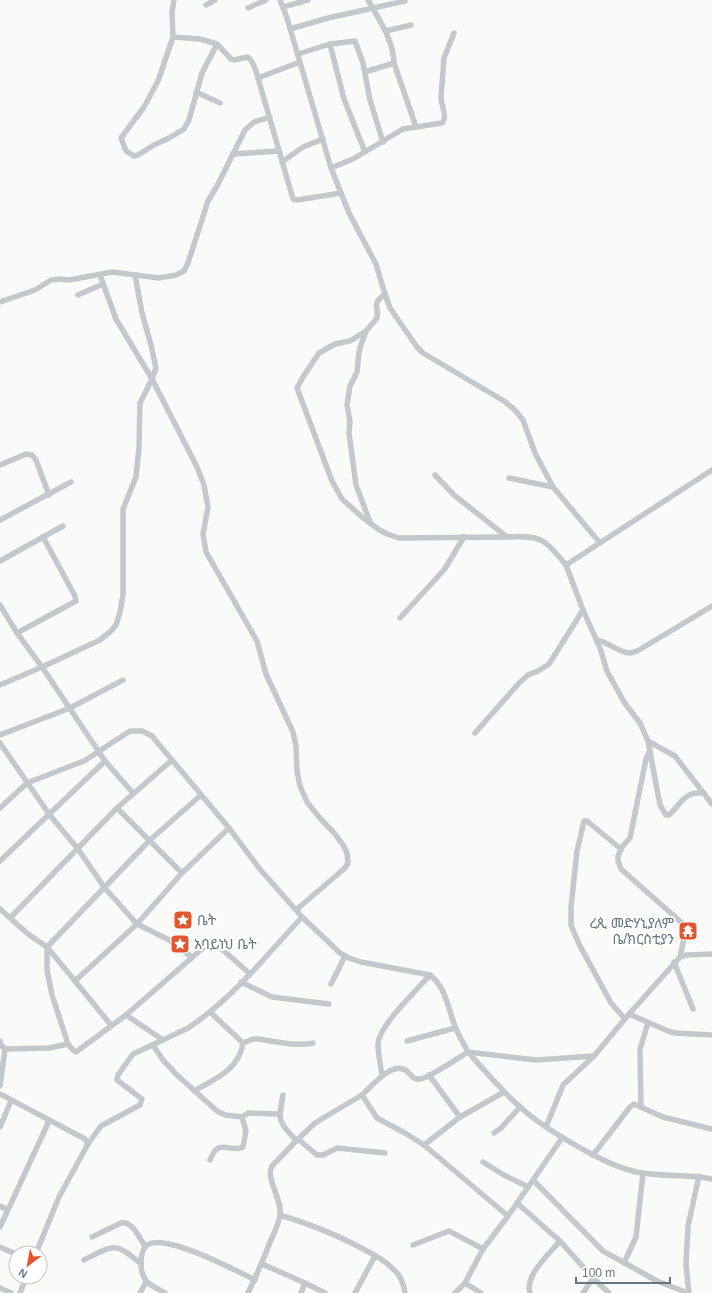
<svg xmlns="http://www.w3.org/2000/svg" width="712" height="1293" viewBox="0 0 712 1293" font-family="Helvetica,'Noto Sans Ethiopic',sans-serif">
  <rect width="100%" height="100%" fill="#fafaf8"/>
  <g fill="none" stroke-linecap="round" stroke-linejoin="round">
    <g stroke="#c3c8cc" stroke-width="5.5">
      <path d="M174 0 172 12 173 37 158 81 144 107 121 138 126 151 134 156 138 155 154 145 169 138 184 129 189 120 202 73 217 44 231 59 234 60 248 57C254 62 256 71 258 78L300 62"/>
      <polyline points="280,0 287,18 331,168 349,213 376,264 385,294 390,308 417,347 423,353 504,401 515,410 523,420 535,453 553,487 600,543"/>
      <path d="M368 0C379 20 393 39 394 63"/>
      <polyline points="206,5 215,0"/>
      <polyline points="283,7 308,0"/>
      <polyline points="248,8 266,0"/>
      <polyline points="290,29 328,18 405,1"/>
      <polyline points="386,31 411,25"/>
      <polyline points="173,37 200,39 217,44"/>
      <polyline points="330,44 344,99 365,152"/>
      <polyline points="298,54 330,44 355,41 363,63 370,100 383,142"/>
      <polyline points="365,72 394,63 416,127"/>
      <polyline points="258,78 293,199 297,200 341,193"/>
      <polyline points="196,92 220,103"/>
      <polyline points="233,154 279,151"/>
      <polyline points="282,162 303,147 323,139"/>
      <path d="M331 168 353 159 403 129 442 123C448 116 441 106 441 97L444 58 454 33"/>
      <polyline points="100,275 116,319 152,379 197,467 204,485 208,507 203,534 206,552 257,641 266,674 293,732 296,746 297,771 300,786 307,802 319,817 335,834 343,845 347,853 348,863 345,868 296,910"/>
      <polyline points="78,295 103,284"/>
      <polyline points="0,302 35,290 51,280 60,279 69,280 112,272 159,278 176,275 184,271 188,263 208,201 217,186 245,130 254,122 270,117"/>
      <polyline points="366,331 350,341 335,344 319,353 303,377 297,388 332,481 342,499 362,517 378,529 387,534 399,538 507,537"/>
      <polyline points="0,465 26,454 32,455 36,460 49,495"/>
      <path d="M435 475 454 495 507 537C542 535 544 539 566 565"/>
      <polyline points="509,478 553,487"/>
      <polyline points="0,520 71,482"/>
      <path d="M370 522 356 485 349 433 350 421 347 405 350 386 357 372 359 352 362 342 366 331 377 318C379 305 371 305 385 294"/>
      <polyline points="0,561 63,526"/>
      <polyline points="0,605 17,633 42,667 105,761 133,793"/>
      <polyline points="400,618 444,570 464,537"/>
      <polyline points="17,633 76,601 75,596 43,537"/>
      <path d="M597 640C608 642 621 654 630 653 633 653 637 651 639 650L712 606"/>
      <polyline points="0,685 42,667 100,640 111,631 116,625 120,612 123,595 123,509 136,477 139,447 140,403 152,379 156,368 151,345 142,313 135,275"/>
      <polyline points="475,733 520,682 528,675 538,671 549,664 583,610"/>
      <polyline points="0,735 70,708 123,680"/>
      <polyline points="648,741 675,756 712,804"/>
      <polyline points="0,743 49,814 78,849 104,887 137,924 169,940 192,957"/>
      <path d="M650 750 646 759 630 838 622 847 618 856V861L621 869 682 923C687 934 682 945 680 957"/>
      <path d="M704 793C684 791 681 804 669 815H666L660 805 648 741 640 723 624 702 607 671 600 648 583 610 566 565 712 470"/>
      <polyline points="201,795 150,840 47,947 47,970 52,995 68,1044 72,1049 76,1052 126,1015 210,942 215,943 250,974"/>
      <polyline points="0,808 27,783 84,761 130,731 142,731 152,736 172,760"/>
      <polyline points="117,808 182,873"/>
      <polyline points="621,849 587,821 584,821 577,851 571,907 571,925 579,944 611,1003 625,1019"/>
      <polyline points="0,861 105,761"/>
      <polyline points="0,909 28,934 47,947 75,981 137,924 182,873 229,828"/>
      <polyline points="11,917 117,808 172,760 229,828 259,868 302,917 340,953 349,958 361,962 430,975"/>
      <polyline points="674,962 693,1009"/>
      <polyline points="75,981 111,1025"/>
      <polyline points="241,982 272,997 329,1004"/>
      <polyline points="331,984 345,956"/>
      <path d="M210 1012 243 1043 253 1039H257C275 1041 295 1047 313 1043"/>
      <polyline points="629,1014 680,957 687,955 712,954"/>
      <path d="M126 1015 163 1040C171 1036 180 1032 188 1028 232 999 267 955 302 917"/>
      <polyline points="0,1041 1,1045 5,1049 0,1086"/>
      <polyline points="407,1041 455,1028"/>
      <polyline points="153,1045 163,1060 177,1075 217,1111 225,1115 242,1117 248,1113 279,1114"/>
      <polyline points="5,1049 49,1048 68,1044"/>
      <polyline points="594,1056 629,1014 668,1031 675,1033 712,1035"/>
      <polyline points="429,1075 460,1117"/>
      <path d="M382 1076C381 1066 378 1055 378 1045 378 1026 417 990 430 975 446 987 448 1009 455 1026 458 1035 464 1044 468 1052L536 1060 594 1056 563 1085 546 1127"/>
      <path d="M194 1091C215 1079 239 1070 243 1043"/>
      <polyline points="0,1094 85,1139 88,1144"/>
      <path d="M283 1095C278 1121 278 1121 296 1140"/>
      <path d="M362 1095C372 1086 392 1060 407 1071 411 1075 413 1080 420 1079 429 1078 458 1058 468 1052 484 1070 500 1089 518 1105 538 1124 562 1138 586 1151 604 1161 622 1170 642 1173 666 1177 689 1174 712 1179"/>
      <polyline points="641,1107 640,1049 648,1023"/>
      <polyline points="0,1127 11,1101"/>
      <polyline points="494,1133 501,1128 520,1107"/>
      <polyline points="298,1139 317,1155 323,1155 337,1148 385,1153"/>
      <polyline points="424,1145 460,1117 504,1092"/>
      <polyline points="593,1155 630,1107 634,1104 663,1117 712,1129"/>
      <path d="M210 1160C219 1136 230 1154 243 1147L246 1131 242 1117"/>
      <polyline points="483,1162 502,1174 528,1187"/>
      <polyline points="533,1180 603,1251 657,1281 688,1293"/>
      <polyline points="517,1203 560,1241 593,1278 609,1293"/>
      <polyline points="0,1206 7,1210"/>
      <path d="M280 1215C309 1224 336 1234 363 1249 373 1254 385 1260 393 1269 400 1274 404 1285 405 1293"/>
      <polyline points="0,1227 49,1121"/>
      <path d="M92 1237 121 1223C133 1221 139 1238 145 1246"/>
      <polyline points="413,1245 449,1231 483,1249"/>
      <polyline points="0,1247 16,1254"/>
      <polyline points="36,1253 59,1197 88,1144 101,1126 140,1105 142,1099 117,1080 118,1075 133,1054 163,1040"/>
      <path d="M84 1260C114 1245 114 1241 141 1264"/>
      <polyline points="624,1263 636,1237 643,1173"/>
      <polyline points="262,1264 305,1283"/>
      <polyline points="465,1283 481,1293"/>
      <polyline points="0,1288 11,1293"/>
      <polyline points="20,1293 26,1277"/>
      <polyline points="140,1293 146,1282"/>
      <path d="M165 1293C151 1285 142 1283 141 1265 141 1258 142 1247 149 1244 169 1235 235 1270 255 1280"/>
      <path d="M248 1293C256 1276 264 1259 270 1242 274 1234 278 1225 280 1216 283 1200 265 1179 272 1166L298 1139 315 1123 362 1095 377 1118 405 1133 424 1145 508 1216"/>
      <polyline points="301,1293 305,1283 325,1293"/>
      <polyline points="355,1293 375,1256"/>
      <polyline points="455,1293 465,1283 483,1249 508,1216 562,1138"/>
      <path d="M530 1293C524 1276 550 1253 560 1241"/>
      <polyline points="583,1293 593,1278"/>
      <polyline points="689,1293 686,1265 688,1226 699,1176"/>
    </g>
  </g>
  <defs>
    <g id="sight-square" transform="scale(1)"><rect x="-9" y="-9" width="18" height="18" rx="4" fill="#e4572e" stroke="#fff"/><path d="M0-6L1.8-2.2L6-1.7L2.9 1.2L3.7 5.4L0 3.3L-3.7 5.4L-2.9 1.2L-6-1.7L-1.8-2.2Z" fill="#fff"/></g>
    <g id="temple-square" transform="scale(1)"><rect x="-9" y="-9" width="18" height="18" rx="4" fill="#e4572e" stroke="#fff"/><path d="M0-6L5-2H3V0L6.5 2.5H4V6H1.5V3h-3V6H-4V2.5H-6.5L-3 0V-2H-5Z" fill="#fff"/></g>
  </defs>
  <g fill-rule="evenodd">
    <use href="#sight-square" x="183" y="920"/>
    <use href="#temple-square" x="688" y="931"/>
    <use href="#sight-square" x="180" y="944"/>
  </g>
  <g text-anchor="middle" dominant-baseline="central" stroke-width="4" stroke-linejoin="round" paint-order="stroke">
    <g font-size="14" fill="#657683" stroke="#fff" text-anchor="start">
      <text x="197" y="920">ቤት</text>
      <text x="674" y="923" text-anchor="end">ረጲ መድሃኒያለም<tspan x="674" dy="16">ቤ/ክርስቲያን</tspan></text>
      <text x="194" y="944">አባይነህ ቤት</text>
    </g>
  </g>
  <g transform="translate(28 1265) rotate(212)"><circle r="19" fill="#ffffff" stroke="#c1c8cd"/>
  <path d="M0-3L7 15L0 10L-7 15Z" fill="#e4572e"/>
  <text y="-6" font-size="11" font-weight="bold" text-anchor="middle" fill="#657683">N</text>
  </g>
  <path d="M576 1277v6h94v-6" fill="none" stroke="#657683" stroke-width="2"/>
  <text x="582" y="1277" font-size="12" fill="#657683" stroke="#ffffff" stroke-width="3" paint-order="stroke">100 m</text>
</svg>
